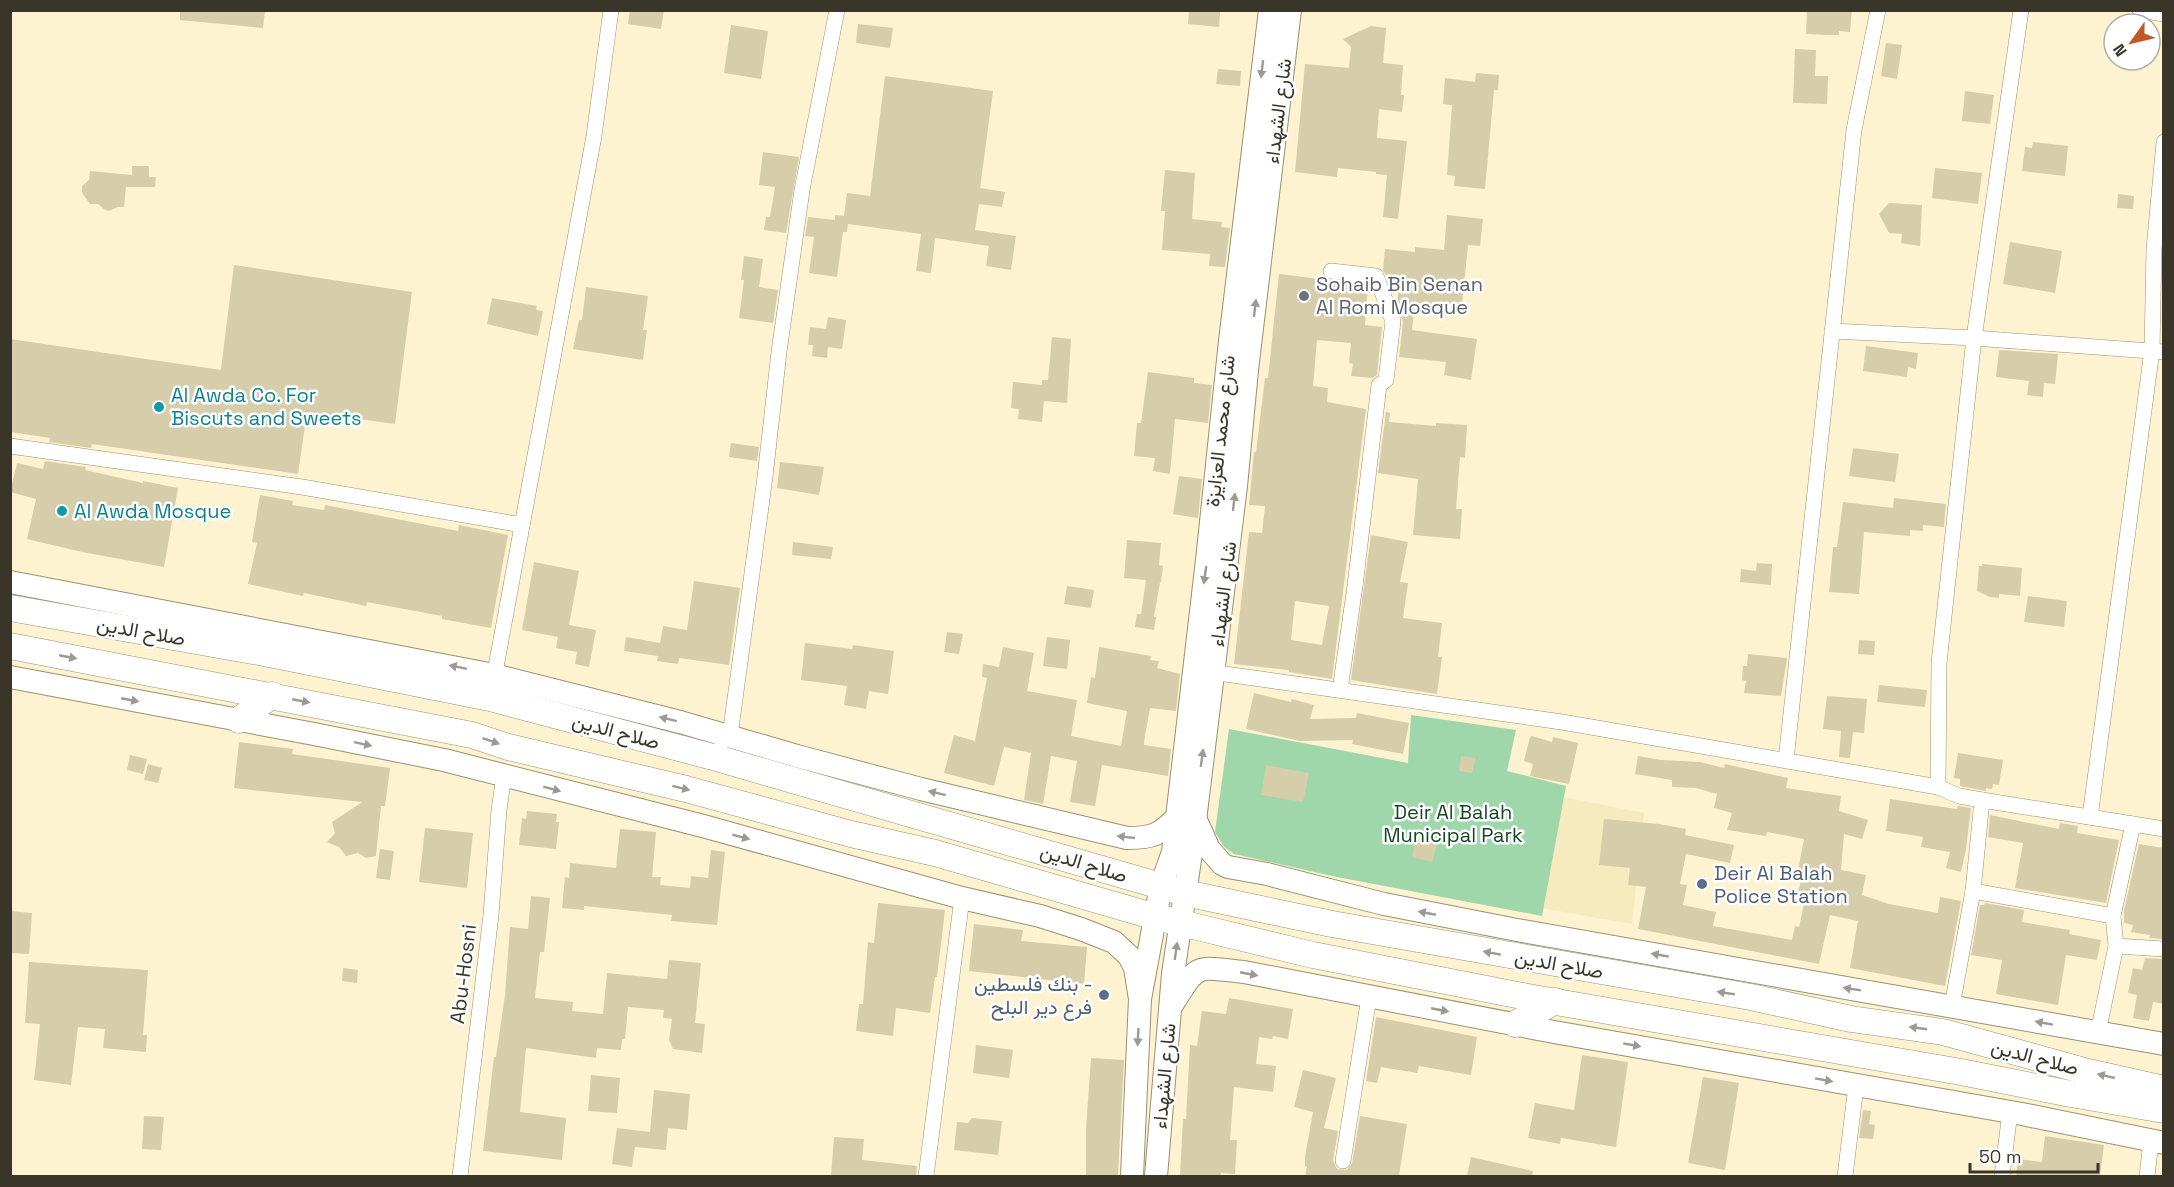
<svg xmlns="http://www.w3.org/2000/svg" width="2174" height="1187" viewBox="0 0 2174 1187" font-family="'Space Grotesk',Vazirmatn,sans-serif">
  <rect width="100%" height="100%" fill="#fdf3d0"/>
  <polygon fill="#f6eabf" points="1564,797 1644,813 1632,924 1541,908"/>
  <polygon fill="#9fd6aa" points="1411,715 1516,730 1507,771 1566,786 1542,916 1332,876 1234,854 1224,847 1215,832 1229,729 1408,763"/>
  <g fill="#d6cdab" fill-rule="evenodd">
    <polygon points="180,10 265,10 263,28 180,20"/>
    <polygon points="630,10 664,10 661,29 628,24"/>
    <polygon points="1189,10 1220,12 1219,27 1188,24"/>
    <polygon points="1807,10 1852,10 1850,32 1839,31 1839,35 1828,35 1806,34"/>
    <polygon points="858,24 893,28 890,48 856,43"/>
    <polygon points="731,25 768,31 761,79 724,73"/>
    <polygon points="1371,26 1386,28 1383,63 1403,65 1401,95 1404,95 1402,112 1379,109 1377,138 1407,141 1398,219 1383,217 1387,175 1376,174 1376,172 1338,168 1337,177 1295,172 1305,64 1349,68 1351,47 1343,39"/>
    <polygon points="1886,43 1902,45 1897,79 1881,76"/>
    <polygon points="1795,49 1816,50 1815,76 1828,76 1827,104 1793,103"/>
    <polygon points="1218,69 1241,71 1240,86 1216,84"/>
    <polygon points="1476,73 1499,75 1498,90 1494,90 1485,189 1454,186 1455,176 1447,175 1452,105 1443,104 1445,78 1475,82"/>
    <polygon points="885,76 993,91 980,188 1005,192 1002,207 979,204 975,230 1016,236 1011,270 986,266 989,246 935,238 931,273 916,271 921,234 848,224 847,232 843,232 837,277 809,273 814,237 805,236 808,217 835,220 835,215 844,216 847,193 870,196"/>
    <polygon points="1965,91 1994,95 1990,124 1962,121"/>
    <polygon points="2033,142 2068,146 2065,176 2022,171 2025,147 2032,148"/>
    <polygon points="763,152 799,157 786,233 764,230 766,217 770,217 775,187 759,185"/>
    <polygon points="132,166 149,166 149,177 156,177 155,187 126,187 124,207 118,207 108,211 104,209 98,204 90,204 82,193 82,186 89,180 90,171 132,175"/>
    <polygon points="1935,168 1982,173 1978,204 1932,198"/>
    <polygon points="1165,170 1195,173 1192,219 1222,222 1221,227 1230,228 1225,267 1209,266 1210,254 1162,250 1165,211 1161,211"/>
    <polygon points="2118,194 2134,196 2133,209 2117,208"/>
    <polygon points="1889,203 1922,205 1920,246 1901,243 1902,234 1889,233 1879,214"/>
    <polygon points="1447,215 1483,219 1480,246 1468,245 1462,305 1432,302 1432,305 1415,303 1412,330 1477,339 1471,380 1444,375 1446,362 1399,357 1403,322 1397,304 1400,276 1386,275 1383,270 1385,249 1415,252 1415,247 1444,250"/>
    <polygon points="2010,242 2062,251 2055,293 2003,284"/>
    <polygon points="744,256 763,259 759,287 778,290 773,323 739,318 744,280 741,280"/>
    <polygon points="234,265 412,292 395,424 307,412 298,474 92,444 91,448 49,442 50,438 10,432 10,339 221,370"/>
    <path d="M1279 274 1368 285 1365 325 1382 327 1377 375 1372 378 1351 376 1353 364 1349 363 1351 343 1317 340 1313 386 1328 388 1327 402 1366 409 1332 679 1289 672V670L1234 664 1249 532 1262 533 1265 506 1249 505 1254 452H1256L1265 378H1268ZM1295 601 1329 606 1322 645 1291 640Z"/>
    <polygon points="586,287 648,296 643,330 647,330 643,360 573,349 579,320 582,320"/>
    <polygon points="492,298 537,306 536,310 543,311 538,336 487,324"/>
    <polygon points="828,317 846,320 842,349 828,347 827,358 812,356 813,345 808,345 810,327 826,329"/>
    <polygon points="1052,337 1071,339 1067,403 1044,401 1042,422 1018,419 1019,409 1011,408 1013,382 1042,385 1042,380 1048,380"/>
    <polygon points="1866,346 1918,353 1916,369 1908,367 1907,377 1863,371"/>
    <polygon points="1999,350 2058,354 2055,384 2044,383 2043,397 2027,395 2029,381 1996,377"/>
    <polygon points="1148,372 1194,378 1194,383 1212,385 1208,423 1175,419 1170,474 1153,471 1155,458 1134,456 1137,423 1141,423"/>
    <polygon points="1386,412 1390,413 1389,422 1436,426 1436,423 1467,425 1465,458 1460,457 1456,509 1462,509 1460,539 1413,535 1418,479 1378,473"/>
    <polygon points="731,443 759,447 757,461 729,457"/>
    <polygon points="1853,448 1899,454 1895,482 1849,476"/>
    <polygon points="45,461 86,467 85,470 143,483 143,481 178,488 164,567 82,552 27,539 36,499 10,492 17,463 43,469"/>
    <polygon points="780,462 824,467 819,495 777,488"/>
    <polygon points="1179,476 1202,479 1198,518 1173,514"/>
    <polygon points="260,495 293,501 292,505 324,510 325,505 458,531 459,525 508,535 491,628 442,619 442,616 367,602 366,606 304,593 303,596 248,584 257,543 252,542"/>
    <polygon points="1894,498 1946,504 1944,527 1923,525 1923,531 1910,530 1910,536 1864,532 1859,594 1829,592 1833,547 1837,547 1843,502 1893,508"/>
    <polygon points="1371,535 1408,542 1400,582 1408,583 1403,618 1442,623 1438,657 1442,657 1437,694 1351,680"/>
    <polygon points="1127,540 1161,543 1159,565 1163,566 1161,582 1160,582 1154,617 1156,617 1154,630 1135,627 1137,614 1141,614 1146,580 1124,578"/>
    <polygon points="793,542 833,547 831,559 792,555"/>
    <polygon points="534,562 579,571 569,625 596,630 589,667 575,664 577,652 556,648 558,637 522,630"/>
    <polygon points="1757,563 1772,564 1771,585 1740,582 1741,569 1756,571"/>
    <polygon points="1982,564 2022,568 2020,596 1999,594 1999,598 1990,597 1977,591 1979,566 1982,566"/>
    <polygon points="694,581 740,588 729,665 679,658 678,664 657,661 658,656 624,651 626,637 660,643 663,626 687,630"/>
    <polygon points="1067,586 1094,590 1091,608 1064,604"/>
    <polygon points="2028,596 2067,601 2064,627 2024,622"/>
    <polygon points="947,632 963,634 959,654 944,652"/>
    <polygon points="1047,637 1070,640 1067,669 1043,666"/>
    <polygon points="1859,640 1875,641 1874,655 1858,654"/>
    <polygon points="805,643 852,649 853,645 894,651 888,694 869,691 866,709 844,705 847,686 801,680"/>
    <polygon points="1003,647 1034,653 1027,691 1077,700 1071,736 1121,746 1127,711 1087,703 1091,677 1095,678 1099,647 1151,656 1150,660 1159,661 1157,668 1180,674 1176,711 1150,708 1144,742 1144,745 1171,749 1168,776 1102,765 1095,806 1070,802 1077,761 1051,756 1043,804 1024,800 1031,753 1004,747 994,786 944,773 954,735 975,741 987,678 982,677 983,664 999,667"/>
    <polygon points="1748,654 1787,658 1781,696 1744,693 1746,681 1742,680 1743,666 1747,666"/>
    <polygon points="1879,685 1927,690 1925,707 1877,702"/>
    <polygon points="1254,693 1291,702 1292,699 1314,705 1310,719 1356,718 1357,713 1409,723 1403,754 1352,744 1353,740 1300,741 1246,729"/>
    <polygon points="1827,696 1867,699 1864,733 1853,732 1850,758 1839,757 1841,731 1823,729"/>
    <polygon points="1532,736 1552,742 1553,737 1578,743 1569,784 1530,776 1533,764 1524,761 1530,737"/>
    <polygon points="239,742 293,749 292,754 390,768 385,806 381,806 376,856 366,858 358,853 346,856 339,847 327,842 335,833 332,822 362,802 234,788"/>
    <polygon points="1958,753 2003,760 1999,785 1993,784 1992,789 1986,788 1986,791 1960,786 1960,779 1954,778"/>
    <polygon points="130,755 147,759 143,774 127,770"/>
    <polygon points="1461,756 1476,758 1472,773 1459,771"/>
    <polygon points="1638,756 1661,760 1700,762 1724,768 1725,764 1788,778 1786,788 1841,796 1839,811 1868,820 1862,839 1844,834 1841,870 1866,875 1862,895 1889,904 1938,913 1940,897 1961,901 1945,986 1850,968 1858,921 1830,915 1819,964 1638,929 1646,887 1628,885 1630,868 1599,865 1604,819 1659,824 1686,829 1685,835 1734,845 1730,863 1686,854 1680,884 1687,885 1683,905 1716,912 1713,926 1792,940 1795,926 1799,927 1806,894 1798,893 1802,876 1797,875 1804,839 1767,832 1766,836 1727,830 1732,813 1714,808 1717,794 1696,788 1672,787 1672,780 1635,774"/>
    <polygon points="148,764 162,768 158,783 144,780"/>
    <polygon points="1266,765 1309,773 1303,802 1261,795"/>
    <polygon points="1890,799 1936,806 1957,809 1958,806 1971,808 1966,849 1961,872 1946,868 1950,852 1921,847 1923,837 1886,831"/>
    <polygon points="527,811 557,814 556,822 559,822 556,849 519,845 522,818 526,819"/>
    <polygon points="1990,815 2059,829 2060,823 2078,826 2077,833 2119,840 2106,903 2015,888 2023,843 1988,837"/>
    <polygon points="425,828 473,833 467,888 419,882"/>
    <polygon points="620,829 656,832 652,877 661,877 660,885 690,888 691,876 708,878 711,850 725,852 717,925 671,921 672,915 584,906 584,910 562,908 565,877 569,878 570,863 616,868"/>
    <polygon points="1417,835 1438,840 1432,862 1412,857"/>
    <polygon points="2139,844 2163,848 2163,939 2149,938 2150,935 2131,932 2133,925 2124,923 2124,910"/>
    <polygon points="380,849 394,851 390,880 376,878"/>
    <polygon points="531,896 550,898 544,952 540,952 535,998 573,1002 572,1011 603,1014 607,973 667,979 669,960 701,963 695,1023 705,1024 702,1053 673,1049 669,1040 672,1019 663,1018 664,1010 628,1007 625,1039 622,1039 621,1050 597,1048 596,1058 526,1048 520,1112 566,1118 562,1160 483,1151 494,1057 496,1057 505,995 510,927 528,929"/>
    <polygon points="878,903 945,910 937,977 935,977 930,1013 896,1008 893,1036 856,1031 859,1004 863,1004 868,942 874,943"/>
    <polygon points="1985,903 2024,910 2022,922 2070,930 2069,934 2101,940 2097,960 2066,955 2058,1005 1996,994 2002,960 1971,955 1980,905 1984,905"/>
    <polygon points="10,911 32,913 29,954 10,953"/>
    <polygon points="974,924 1023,930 1021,941 1087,947 1084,984 969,971"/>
    <polygon points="2145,958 2163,959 2163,1004 2153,1002 2149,1021 2133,1018 2137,995 2128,993 2133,968 2142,970"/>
    <polygon points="29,962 148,970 143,1035 147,1035 146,1052 103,1048 105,1029 78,1027 71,1085 34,1080 40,1024 25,1023"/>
    <polygon points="343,968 358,970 357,983 342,981"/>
    <polygon points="1229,998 1293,1009 1288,1039 1273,1036 1272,1039 1259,1037 1256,1064 1276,1066 1273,1092 1234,1087 1230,1140 1237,1140 1235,1174 1221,1173 1221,1176 1180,1176 1183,1119 1186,1119 1190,1045 1197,1046 1202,1011 1226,1014"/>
    <polygon points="1376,1017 1477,1037 1471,1075 1419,1066 1417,1073 1381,1067 1377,1083 1366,1081"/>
    <polygon points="976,1045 1013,1050 1009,1078 973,1073"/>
    <polygon points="1582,1055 1628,1062 1616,1147 1561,1138 1560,1144 1528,1138 1535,1103 1574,1110"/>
    <polygon points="1091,1058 1124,1060 1118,1176 1086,1176 1086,1129"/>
    <polygon points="1303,1070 1336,1078 1324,1128 1338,1131 1333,1160 1337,1169 1347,1170 1352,1163 1360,1116 1407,1124 1399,1176 1305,1176 1307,1167 1305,1166 1305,1157 1313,1112 1294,1107"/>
    <polygon points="591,1075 620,1078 617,1113 588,1111"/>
    <polygon points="1703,1077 1739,1083 1725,1170 1688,1163"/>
    <polygon points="654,1090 690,1094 687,1130 668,1128 666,1150 635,1147 632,1167 612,1164 617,1128 650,1132"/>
    <polygon points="1863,1110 1871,1111 1869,1124 1875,1125 1873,1139 1859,1138"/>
    <polygon points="144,1116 164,1117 161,1150 142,1149"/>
    <polygon points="972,1118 1002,1121 998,1155 954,1150 957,1122 968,1123"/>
    <polygon points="2045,1136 2104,1145 2100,1176 2016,1176 2018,1159 2042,1162"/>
    <polygon points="834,1137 864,1139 862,1160 917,1166 916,1176 831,1176"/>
    <polygon points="1471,1157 1533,1171 1532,1176 1467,1176"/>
  </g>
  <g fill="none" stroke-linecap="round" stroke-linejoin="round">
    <g stroke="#9a9171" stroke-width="16">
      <g id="minor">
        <polyline points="2140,10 2164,14"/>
        <polyline points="1331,271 1376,276 1393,321 1386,380 1379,385 1355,586 1340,690"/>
        <polyline points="1832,331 1974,338 2164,352"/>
        <polyline points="10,446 302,487 522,525"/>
        <polyline points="1204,671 1562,722 1938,787 1959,796 1982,800 2164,829"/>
        <polyline points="493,683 594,136 611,10"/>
        <polyline points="722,742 730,736 765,477 779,352 802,190 837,10"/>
        <polyline points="1786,760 1854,130 1878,10"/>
        <polyline points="1938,787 1939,663 1974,338 2021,10"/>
        <polyline points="2090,817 2152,350 2154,249 2164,142"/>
        <polyline points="1973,891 2113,916 2116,946 2164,949"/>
        <polyline points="2113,916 2133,824"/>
        <polyline points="1952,1006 1973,891 1982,800"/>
        <polyline points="2098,1033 2116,946"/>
        <polyline points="1343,1161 1369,997"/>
        <polyline points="460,1176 491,915 499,810 504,775"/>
        <polyline points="926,1176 962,898"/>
        <polyline points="1845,1176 1856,1086"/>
        <polyline points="2002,1176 2010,1112"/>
        <polyline points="2147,1176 2151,1141"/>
      </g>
    </g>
    <g stroke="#9a9171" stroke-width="24">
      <g id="secondary">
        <path d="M10 582 494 675 680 722 797 756 921 789 1127 838C1152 838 1160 835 1177 817"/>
        <polyline points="10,677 314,734 444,760 703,826 962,898 1040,916 1081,929 1114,942 1129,956 1135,968 1140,999"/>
        <polyline points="1195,818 1209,849 1222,864 1228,867 1267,874 1384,904 1517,930 2164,1044"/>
        <path d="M1172 1005C1199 962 1194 967 1244 972L1554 1032 2022 1114 2164 1143"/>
        <polyline points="1132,1176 1140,999 1161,886 1173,852 1207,560 1230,341 1270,10"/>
        <polyline points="1156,1176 1173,974 1191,853 1236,486 1247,370 1290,10"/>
      </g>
    </g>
    <g stroke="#9a9171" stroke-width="27">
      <g id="trunk">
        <polyline points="10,608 259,652 490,698 713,757 1185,893 1332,924 1751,997 1851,1019 1943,1032 2088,1072 2164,1089"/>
        <polyline points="10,646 472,735 508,747 686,789 851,834 935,853 1156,917 1313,955 1533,998 1961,1072 2071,1094 2164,1110"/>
        <polyline points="239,720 272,695"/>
        <polyline points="1515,1024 1555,1001"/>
      </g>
    </g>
    <use href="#minor" stroke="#fff" stroke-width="15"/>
    <use href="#secondary" stroke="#fff" stroke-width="22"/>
    <use href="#trunk" stroke="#fff" stroke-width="26"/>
  </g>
  <defs><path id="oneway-solid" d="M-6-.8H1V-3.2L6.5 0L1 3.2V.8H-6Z" transform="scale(1.5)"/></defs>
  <g fill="#9c9a94">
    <use href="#oneway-solid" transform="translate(1262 69) rotate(97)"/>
    <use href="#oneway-solid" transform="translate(1255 308) rotate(-83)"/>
    <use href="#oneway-solid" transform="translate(1234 502) rotate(-83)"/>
    <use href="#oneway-solid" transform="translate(1205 575) rotate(98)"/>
    <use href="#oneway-solid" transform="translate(68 657) rotate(11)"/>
    <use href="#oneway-solid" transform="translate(458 667) rotate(-168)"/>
    <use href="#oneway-solid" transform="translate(130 700) rotate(11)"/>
    <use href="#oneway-solid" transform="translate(301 701) rotate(11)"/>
    <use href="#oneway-solid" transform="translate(668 719) rotate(-166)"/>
    <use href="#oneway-solid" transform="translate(491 741) rotate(19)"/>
    <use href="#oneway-solid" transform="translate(363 744) rotate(12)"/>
    <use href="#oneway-solid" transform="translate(1202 758) rotate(-82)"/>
    <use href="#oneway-solid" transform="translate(681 788) rotate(14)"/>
    <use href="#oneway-solid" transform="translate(552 789) rotate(15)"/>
    <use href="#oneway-solid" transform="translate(937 793) rotate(-166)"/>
    <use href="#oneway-solid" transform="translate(741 837) rotate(15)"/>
    <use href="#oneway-solid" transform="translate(1126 837) rotate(-174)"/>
    <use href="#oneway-solid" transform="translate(1427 913) rotate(-169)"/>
    <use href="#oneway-solid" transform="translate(1176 951) rotate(-82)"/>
    <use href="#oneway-solid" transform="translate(1492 953) rotate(-170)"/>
    <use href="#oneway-solid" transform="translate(1660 955) rotate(-170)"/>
    <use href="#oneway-solid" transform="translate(1249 974) rotate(11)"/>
    <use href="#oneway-solid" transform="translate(1852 989) rotate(-171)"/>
    <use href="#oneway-solid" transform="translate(1726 993) rotate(-171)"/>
    <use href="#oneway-solid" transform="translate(1440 1010) rotate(11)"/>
    <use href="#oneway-solid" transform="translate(2044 1023) rotate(-170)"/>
    <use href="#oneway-solid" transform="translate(1918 1028) rotate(-172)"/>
    <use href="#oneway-solid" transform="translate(1138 1037) rotate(93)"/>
    <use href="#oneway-solid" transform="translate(1632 1045) rotate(10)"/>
    <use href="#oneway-solid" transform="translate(2106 1076) rotate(-167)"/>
    <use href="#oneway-solid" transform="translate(1824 1080) rotate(10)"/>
  </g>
  <circle fill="#6b7280" stroke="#fff" stroke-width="2" cx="1304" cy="296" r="6"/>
  <g fill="#0f9aa8" stroke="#fff" stroke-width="2">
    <circle cx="159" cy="407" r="6"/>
    <circle cx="62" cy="511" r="6"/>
  </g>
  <g fill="#5c6f8a" stroke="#fff" stroke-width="2">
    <circle cx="1702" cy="884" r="6"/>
    <circle cx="1104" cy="995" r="6"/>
  </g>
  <g text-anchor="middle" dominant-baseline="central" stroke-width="5" stroke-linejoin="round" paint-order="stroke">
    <g font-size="20" fill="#393528" stroke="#fff">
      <text transform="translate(1278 111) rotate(-83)">شارع الشهداء</text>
      <text transform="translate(1220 431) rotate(-84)">شارع محمد العزايزة</text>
      <text transform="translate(1223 594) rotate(-83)">شارع الشهداء</text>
      <text transform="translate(141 631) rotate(10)">صلاح الدين</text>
      <text transform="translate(616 731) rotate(15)">صلاح الدين</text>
      <text transform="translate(1084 863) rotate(17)">صلاح الدين</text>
      <text transform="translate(1559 964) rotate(10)">صلاح الدين</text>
      <text transform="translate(463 974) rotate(-83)">Abu-Hosni</text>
      <text transform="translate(2035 1057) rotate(15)">صلاح الدين</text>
      <text transform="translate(1164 1076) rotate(-85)">شارع الشهداء</text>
    </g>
    <g font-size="20" fill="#5b616d" stroke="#fff" text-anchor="start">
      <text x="1316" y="284">Sohaib Bin Senan<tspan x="1316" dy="23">Al Romi Mosque</tspan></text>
    </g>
    <g font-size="20" fill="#0d838f" stroke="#fff" text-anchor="start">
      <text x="171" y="395">Al Awda Co. For<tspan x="171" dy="23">Biscuts and Sweets</tspan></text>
      <text x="74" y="511">Al Awda Mosque</text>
    </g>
    <g font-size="20" fill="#164725" stroke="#fff">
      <text x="1453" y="812">Deir Al Balah<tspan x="1453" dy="23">Municipal Park</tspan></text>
    </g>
    <g font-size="20" fill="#4e5e75" stroke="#fff" text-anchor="start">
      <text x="1714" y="873">Deir Al Balah<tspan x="1714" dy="23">Police Station</tspan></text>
      <text x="1092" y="984" text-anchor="end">بنك فلسطين -<tspan x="1092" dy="23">فرع دير البلح</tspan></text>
    </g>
  </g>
  <rect width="2174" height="1187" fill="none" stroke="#393528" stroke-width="24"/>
  <g transform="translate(2132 42) rotate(236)"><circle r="28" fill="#ffffff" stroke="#b0aea9" stroke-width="1.5"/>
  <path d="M0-4.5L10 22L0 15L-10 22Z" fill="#bf5a28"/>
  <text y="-9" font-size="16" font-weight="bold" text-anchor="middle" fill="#393528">N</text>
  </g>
  <path d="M1970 1163v9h128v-9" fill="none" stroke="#393528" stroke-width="3"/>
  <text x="1979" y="1163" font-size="18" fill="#393528" stroke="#ffffff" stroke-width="4.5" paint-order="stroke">50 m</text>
</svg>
